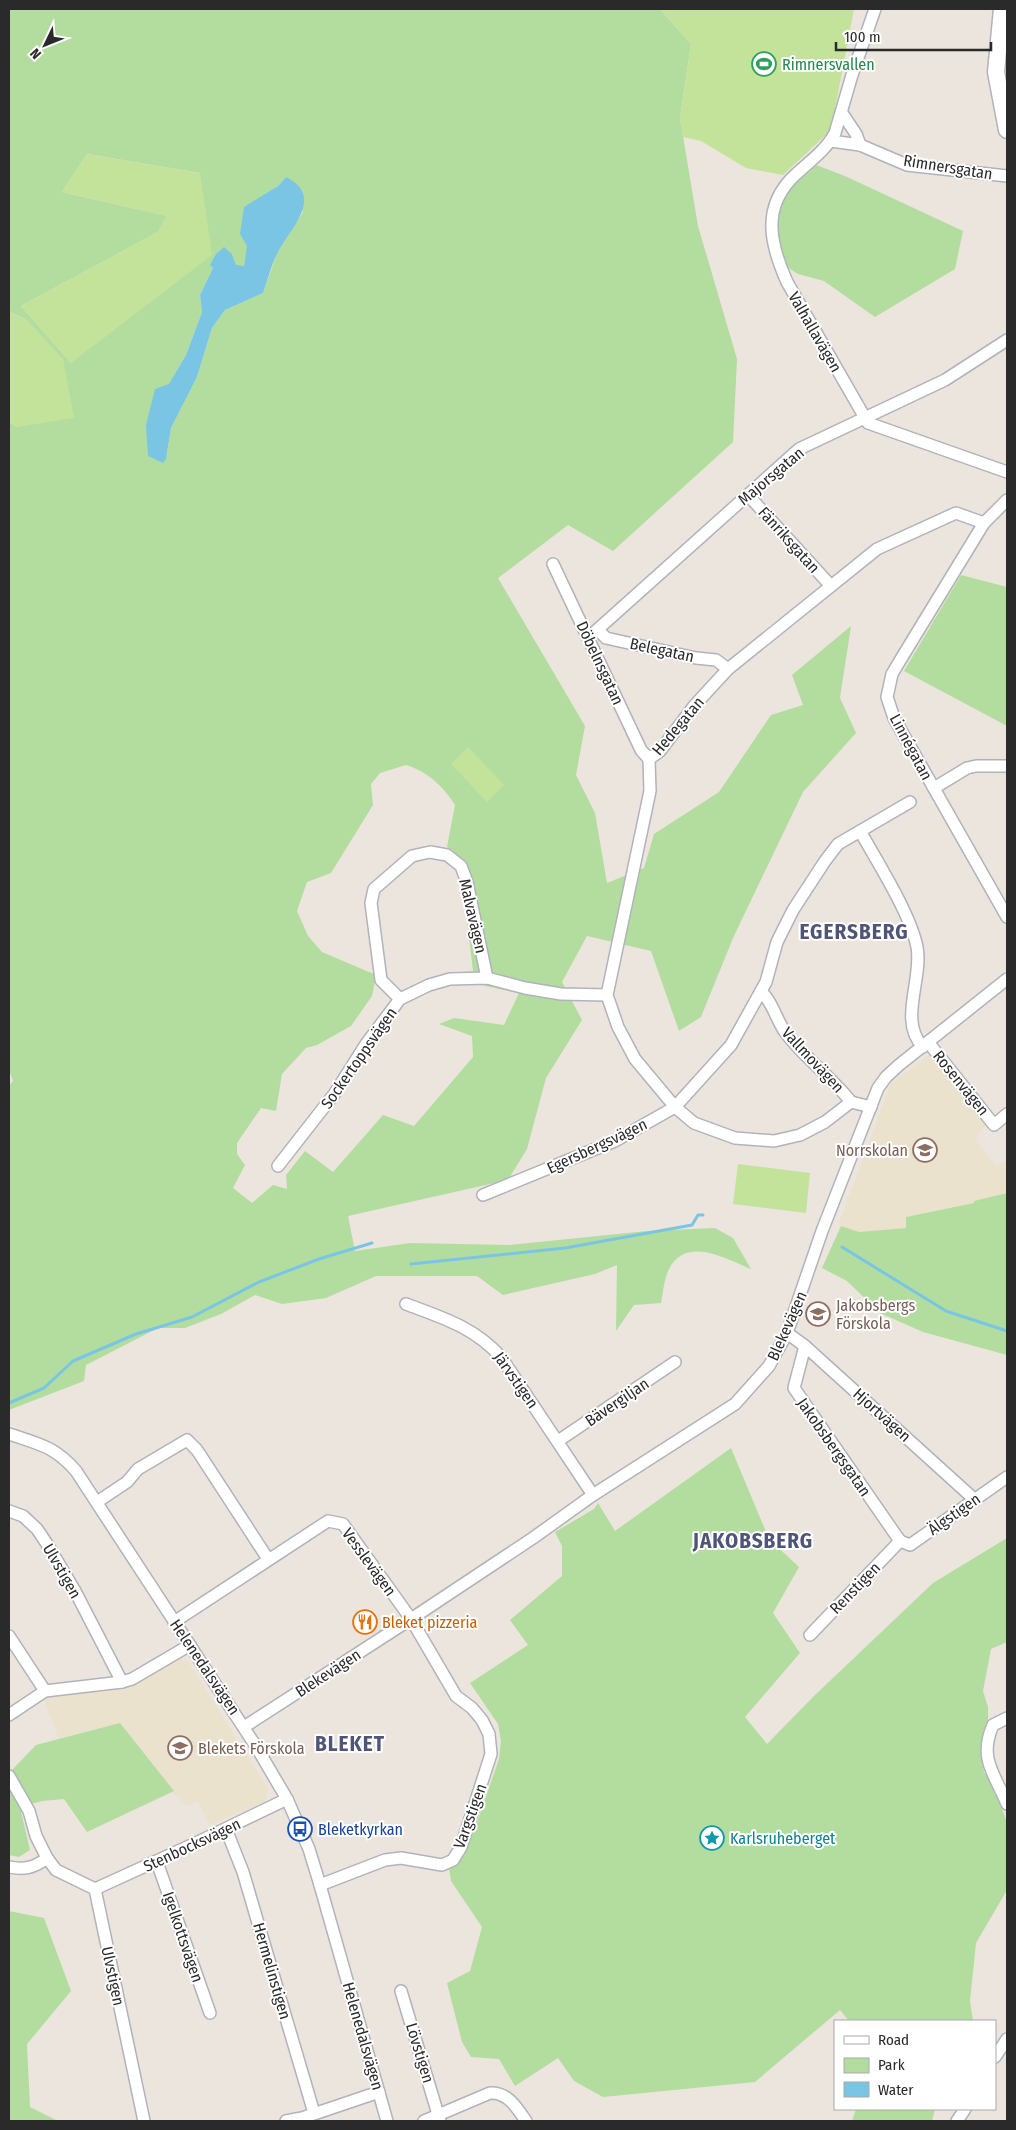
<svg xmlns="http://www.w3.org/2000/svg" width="1016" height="2130" viewBox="0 0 1016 2130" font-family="'Fira Sans Condensed',sans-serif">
  <rect width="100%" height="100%" fill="#ebe5dd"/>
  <g fill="#ebe2ce">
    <polygon points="930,1054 986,1125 975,1139 996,1165 1007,1161 1007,1193 974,1201 974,1203 906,1217 907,1228 859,1232 841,1226 839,1223 890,1085"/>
    <polygon points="177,1659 188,1661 268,1788 265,1802 210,1825 197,1801 186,1806 133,1754 60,1742 42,1696 57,1689 133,1685"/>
  </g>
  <g fill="#b3dd9f" fill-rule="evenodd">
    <path d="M9 9H660L691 44 680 118 698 226 737 359 733 442 613 551 568 525 498 578 585 726 576 775 595 813 607 883 644 868 654 834 719 792 771 715 803 705 792 675 851 626 840 698 856 733 803 792 733 938 701 1017 679 1031 651 951 587 936 562 982 582 1020 546 1078 527 1149 508 1180 348 1216 355 1251 410 1243 509 1245 647 1231 715 1228 733 1238 751 1269C727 1259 686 1235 669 1269 664 1279 663 1293 661 1303L634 1305 616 1331 617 1265 595 1274 503 1295 477 1276H376L326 1298 282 1304 255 1295 221 1314 185 1328H158L86 1365 84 1381 9 1410V1086L13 1081 9 1070V422L17 427 28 321 9 311ZM87 154 200 173 71 363 21 306 158 232 167 216 62 192ZM286 177 303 212 277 253 263 293 225 310 212 328 197 377 171 428 166 459 155 389 169 385 186 355 202 312 200 295 213 268 232 254 236 266H244L255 201 278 186ZM406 765C427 771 444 787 455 805L447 847 454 851 463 887 473 971 485 986 519 993 504 1025 454 1018 439 1024 472 1036 473 1057 414 1126 383 1115 333 1172 305 1151 286 1175 287 1189 273 1185 252 1203 233 1188 245 1165 237 1154V1143L261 1108 276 1111 282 1074 306 1048 317 1045 351 1026 372 996 376 975 322 952 308 936 297 911 307 882 331 873 373 805 371 784 380 773Z"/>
    <polygon points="811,163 845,176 963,231 955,269 875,317 824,281 798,274 787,267 782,256 778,242 777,212 784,196"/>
    <polygon points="961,575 1007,587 1007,726 904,671"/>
    <polygon points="1007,1193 1007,1355 923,1332 880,1313 847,1281 822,1268 841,1226 859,1232 906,1228 906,1217 974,1203 974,1201"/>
    <polygon points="731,1448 769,1539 799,1567 773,1613 800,1653 745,1717 767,1744 814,1696 933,1583 1007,1538 1007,1642 991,1649 983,1691 988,1707 988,1723 984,1734 981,1757 984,1772 997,1794 1006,1820 1007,1890 976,1943 970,2001 973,2021 849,2021 840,2010 755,2082 603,2097 574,2081 558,2058 515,2086 499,2059 471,2057 462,2042 447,1983 470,1971 482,1927 451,1881 449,1868 459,1863 474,1831 499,1759 501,1741 498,1724 470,1683 528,1645 510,1620 562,1576 562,1546 555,1532 594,1509 598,1503 615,1531"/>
    <polygon points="120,1723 174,1791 87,1832 64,1799 42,1801 20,1807 30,1850 19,1857 9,1855 9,1783 16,1778 12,1770 36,1745"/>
    <polygon points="9,1911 44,1918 71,1991 27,2044 30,2107 58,2121 9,2121"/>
    <polygon points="856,2109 935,2109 932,2121 852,2121"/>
  </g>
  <g fill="#c3e39b">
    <polygon points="660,9 854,9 831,130 783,175 746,168 701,141 683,137 680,118 691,44"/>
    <polygon points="87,154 200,173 212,255 71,363 21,306 158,232 166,216 62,192"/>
    <polygon points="9,311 28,321 63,359 74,418 17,427 9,422"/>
    <polygon points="468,747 504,785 487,802 451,764"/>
    <polygon points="738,1164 810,1173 806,1213 733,1204"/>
  </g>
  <path fill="#7ac5e4" d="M286 177C325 196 291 228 278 252 271 265 268 280 263 293L225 310 212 328 197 377 171 428 166 459 163 463 148 456 146 425 155 389 169 384 186 355 202 312 200 295 213 268 210 265 216 254 224 247 232 254 236 265 244 266 247 246 240 234 244 207 278 186Z"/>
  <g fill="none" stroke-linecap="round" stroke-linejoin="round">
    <g stroke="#7ac5e4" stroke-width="3">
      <polyline points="842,1247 946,1311 1007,1331"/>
      <polyline points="411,1264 565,1248 692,1225 698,1215 703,1215"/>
      <polyline points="9,1403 44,1388 73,1361 136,1334 192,1317 259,1282 319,1259 372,1243"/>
    </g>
    <g stroke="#b1b3bc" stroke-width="14">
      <g id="street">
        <path d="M875 9 852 75 835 133C826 150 809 162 795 175 761 207 770 244 787 282L868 423 1007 472"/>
        <polyline points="842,113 856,134 860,145"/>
        <polyline points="831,141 860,145 907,165 1007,176"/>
        <polyline points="748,495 831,586"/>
        <polyline points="1007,500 984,523 904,654 892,674 887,697 894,718 1007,917"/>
        <polyline points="553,564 641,750 649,759"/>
        <polyline points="598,630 606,638 696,658 716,660 728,669"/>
        <polyline points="588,638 799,449 945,380 1007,340"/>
        <polyline points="934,788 967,768 976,766 1007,766"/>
        <path d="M860 831C878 863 910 913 917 947 923 979 898 1021 923 1047"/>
        <path d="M761 992C771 999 777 1021 785 1032 804 1058 832 1077 851 1102"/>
        <polyline points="400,999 381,980 371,903 374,889 412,856 430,852 447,855 461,866 467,882 487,978"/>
        <polyline points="928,1042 994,1125 1007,1114"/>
        <polyline points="871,1107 851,1102 825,1122 800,1135 774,1141 735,1138 694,1123 675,1107 635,1059 618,1027 607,995 650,791 649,759 660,751 694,706 728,669 877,549 956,513 984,523"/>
        <polyline points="278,1166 335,1093 366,1044 400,999 429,985 450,979 487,978 525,988 561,994 607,995"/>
        <polyline points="483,1195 615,1141 675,1107 731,1045 766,982 777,942 793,910 825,861 838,844 910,802"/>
        <path d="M406 1304C443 1318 474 1327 501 1357L593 1495"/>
        <polyline points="787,1333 805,1346 974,1499"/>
        <polyline points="805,1346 794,1388 900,1541"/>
        <path d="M9 1434C39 1444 54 1446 76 1471L257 1748 287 1799 309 1849 320 1885 387 2121"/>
        <polyline points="558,1441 675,1362"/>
        <polyline points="97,1502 127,1482 138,1469 187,1440 197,1450 268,1559"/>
        <polyline points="9,1511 23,1516 37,1529 49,1547 75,1591 122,1682 132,1679 190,1645"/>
        <polyline points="900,1541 910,1545 1007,1477"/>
        <polyline points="174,1622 328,1521 343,1524 411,1619 456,1696 472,1708 482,1720 489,1734 491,1754 461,1847 453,1860 442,1865 401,1858 385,1860 320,1885"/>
        <polyline points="810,1635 900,1541"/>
        <polyline points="9,1636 45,1691"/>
        <polyline points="9,1715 45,1691 122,1682"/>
        <path d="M1007 1718 993 1725C978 1759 995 1774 1007 1804"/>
        <polyline points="244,1727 411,1619 533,1538 593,1495 735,1404 769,1366 787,1333 822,1231 878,1088 886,1077 899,1065 1007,979"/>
        <polyline points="9,1776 29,1811 36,1836 47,1858 56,1870 95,1889 144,2121"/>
        <polyline points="226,1829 243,1872 314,2113"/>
        <polyline points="157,1862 210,2013"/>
        <path d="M9 1867C24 1870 34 1868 47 1858"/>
        <polyline points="95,1889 198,1842 287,1799"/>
        <polyline points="401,1991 440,2121"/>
        <polyline points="995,2057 1007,2039"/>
        <polyline points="286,2121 302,2118 379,2092"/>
        <path d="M424 2121 490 2093C508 2092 517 2108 526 2121"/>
        <polyline points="957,2121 965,2109"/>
      </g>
    </g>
    <g stroke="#b1b3bc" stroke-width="19">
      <polyline id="secondary" points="1002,9 996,72 1007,130"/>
    </g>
    <use href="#street" stroke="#fff" stroke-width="11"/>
    <use href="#secondary" stroke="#fff" stroke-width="16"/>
  </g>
  <defs>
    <g id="stadium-ring" transform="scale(1.25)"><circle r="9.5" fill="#fff" stroke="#2e9e5b" stroke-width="1.5"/><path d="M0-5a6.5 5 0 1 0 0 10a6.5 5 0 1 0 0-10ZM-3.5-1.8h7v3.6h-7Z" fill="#2e9e5b"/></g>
    <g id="school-ring" transform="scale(1.25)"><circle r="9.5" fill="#fff" stroke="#8d6e63" stroke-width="1.5"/><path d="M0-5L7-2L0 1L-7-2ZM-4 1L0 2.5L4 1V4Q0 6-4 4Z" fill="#8d6e63"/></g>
    <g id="restaurant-ring" transform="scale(1.25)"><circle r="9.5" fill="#fff" stroke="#e8710a" stroke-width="1.5"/><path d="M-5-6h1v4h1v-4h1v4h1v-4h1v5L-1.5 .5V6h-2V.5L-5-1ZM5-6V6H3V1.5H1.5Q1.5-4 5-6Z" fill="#e8710a"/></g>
    <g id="bus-ring" transform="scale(1.25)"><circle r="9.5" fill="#fff" stroke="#1a4fb4" stroke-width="1.5"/><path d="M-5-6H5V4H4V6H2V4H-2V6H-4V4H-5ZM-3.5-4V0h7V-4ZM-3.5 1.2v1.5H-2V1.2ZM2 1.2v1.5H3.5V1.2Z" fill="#1a4fb4"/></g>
    <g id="sight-ring" transform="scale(1.25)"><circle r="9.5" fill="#fff" stroke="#0f9aa8" stroke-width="1.5"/><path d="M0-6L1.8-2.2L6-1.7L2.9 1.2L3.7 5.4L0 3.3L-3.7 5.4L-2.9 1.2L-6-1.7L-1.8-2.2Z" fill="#0f9aa8"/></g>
  </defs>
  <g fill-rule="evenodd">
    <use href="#stadium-ring" x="764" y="64"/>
    <use href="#school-ring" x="925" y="1150"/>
    <use href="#school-ring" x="818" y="1314"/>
    <use href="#restaurant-ring" x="365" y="1622"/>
    <use href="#school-ring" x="180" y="1748"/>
    <use href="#bus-ring" x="300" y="1829"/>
    <use href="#sight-ring" x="712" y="1838"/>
  </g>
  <g text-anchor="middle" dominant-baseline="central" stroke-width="4" stroke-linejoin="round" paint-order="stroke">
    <g font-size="16" fill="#27864d" stroke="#fff" text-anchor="start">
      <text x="782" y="64">Rimnersvallen</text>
    </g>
    <g font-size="16" fill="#2a2a2a" stroke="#fff">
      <text transform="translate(948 167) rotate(9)">Rimnersgatan</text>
      <text transform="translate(815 332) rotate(60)">Valhallavägen</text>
      <text transform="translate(771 476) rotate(-40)">Majorsgatan</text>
      <text transform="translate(789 540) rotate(48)">Fänriksgatan</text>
      <text transform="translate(662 650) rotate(12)">Belegatan</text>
      <text transform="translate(600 663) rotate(65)">Döbelnsgatan</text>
      <text transform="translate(678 726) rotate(-50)">Hedegatan</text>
      <text transform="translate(911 747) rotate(62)">Linnégatan</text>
      <text transform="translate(473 916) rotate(77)">Malvavägen</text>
      <text transform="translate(359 1058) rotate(-55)">Sockertoppsvägen</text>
      <text transform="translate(813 1060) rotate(47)">Vallmovägen</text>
      <text transform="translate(961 1083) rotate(51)">Rosenvägen</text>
      <text transform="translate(597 1146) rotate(-25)">Egersbergsvägen</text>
      <text transform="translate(787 1326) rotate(-66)">Blekevägen</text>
      <text transform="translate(516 1380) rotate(55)">Järvstigen</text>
      <text transform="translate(617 1402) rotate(-34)">Bävergiljan</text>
      <text transform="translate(882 1415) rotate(42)">Hjortvägen</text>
      <text transform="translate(834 1447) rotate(55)">Jakobsbergsgatan</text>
      <text transform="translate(954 1514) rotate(-35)">Älgstigen</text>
      <text transform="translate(369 1562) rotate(54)">Vesslevägen</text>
      <text transform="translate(62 1571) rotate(60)">Ulvstigen</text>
      <text transform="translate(855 1588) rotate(-46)">Renstigen</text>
      <text transform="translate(205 1667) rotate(56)">Helenedalsvägen</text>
      <text transform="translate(328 1673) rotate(-33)">Blekevägen</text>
      <text transform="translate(470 1816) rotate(-70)">Vargstigen</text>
      <text transform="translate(192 1845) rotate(-25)">Stenbocksvägen</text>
      <text transform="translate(183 1937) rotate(71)">Igelkottsvägen</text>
      <text transform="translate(272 1971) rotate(74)">Hermelinstigen</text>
      <text transform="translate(113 1976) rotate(78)">Ulvstigen</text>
      <text transform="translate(363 2036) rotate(74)">Helenedalsvägen</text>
      <text transform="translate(420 2053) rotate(73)">Lövstigen</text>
    </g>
    <g font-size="16" fill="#785e54" stroke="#fff" text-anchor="start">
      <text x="908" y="1150" text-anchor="end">Norrskolan</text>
      <text x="836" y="1305">Jakobsbergs<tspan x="836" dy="18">Förskola</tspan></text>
      <text x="198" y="1748">Blekets Förskola</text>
    </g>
    <g font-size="16" fill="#c56008" stroke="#fff" text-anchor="start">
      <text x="382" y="1622">Bleket pizzeria</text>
    </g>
    <g font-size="16" fill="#164399" stroke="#fff" text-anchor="start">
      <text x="318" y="1829">Bleketkyrkan</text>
    </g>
    <g font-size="16" fill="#0d838f" stroke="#fff" text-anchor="start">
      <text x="730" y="1838">Karlsruheberget</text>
    </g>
    <g font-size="21" font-weight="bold" letter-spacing="1" fill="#4f5577" stroke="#fff">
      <text x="854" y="932">EGERSBERG</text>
      <text x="753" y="1541">JAKOBSBERG</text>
      <text x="350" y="1744">BLEKET</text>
    </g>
  </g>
  <rect width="1016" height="2130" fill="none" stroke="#2a2a2a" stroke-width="20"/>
  <rect x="834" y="2020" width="162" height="90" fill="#ffffff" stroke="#aaaaaa"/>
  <rect x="844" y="2036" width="25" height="8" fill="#ffffff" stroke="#aaaaaa"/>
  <text x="878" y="2045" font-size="15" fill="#2a2a2a">Road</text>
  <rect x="844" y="2058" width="25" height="15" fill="#b3dd9f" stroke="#aaaaaa"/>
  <text x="878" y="2070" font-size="15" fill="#2a2a2a">Park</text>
  <rect x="844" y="2082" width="25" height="15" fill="#7ac5e4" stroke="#aaaaaa"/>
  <text x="878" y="2095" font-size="15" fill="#2a2a2a">Water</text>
  <g transform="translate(45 45) rotate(227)" stroke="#ffffff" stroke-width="4" paint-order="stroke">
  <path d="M0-4L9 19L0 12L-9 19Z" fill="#2a2a2a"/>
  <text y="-8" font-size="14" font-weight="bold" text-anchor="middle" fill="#2a2a2a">N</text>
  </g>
  <path d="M836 42v8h155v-8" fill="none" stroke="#2a2a2a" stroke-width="2.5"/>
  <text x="844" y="42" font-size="15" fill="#2a2a2a" stroke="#ffffff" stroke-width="4" paint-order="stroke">100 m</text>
</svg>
